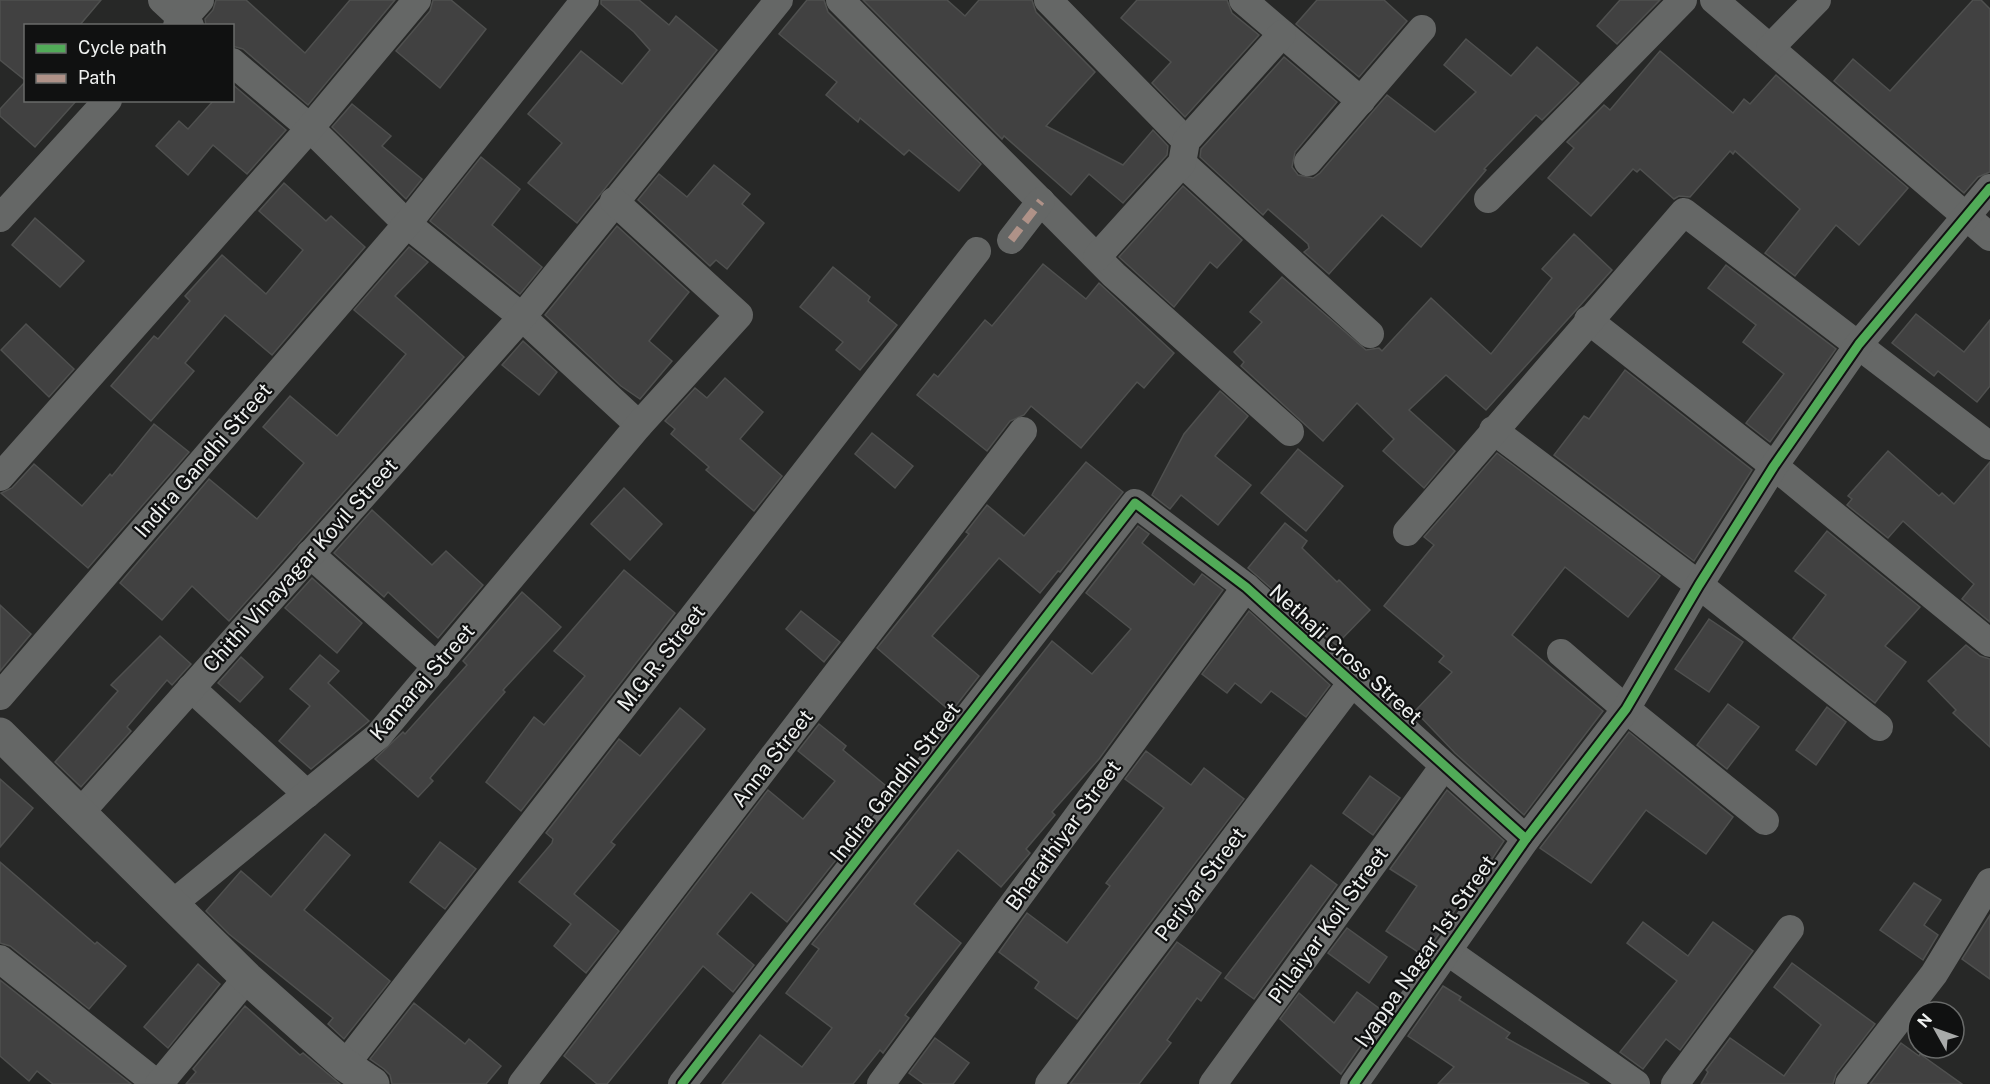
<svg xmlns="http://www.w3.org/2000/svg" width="1990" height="1084" viewBox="0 0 1990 1084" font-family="'Public Sans',sans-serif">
  <rect width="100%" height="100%" fill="#272827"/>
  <g fill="#414141" stroke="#4f504f" stroke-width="1.5">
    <polygon points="0,0 101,0 79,26 26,26 26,81 0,60"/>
    <polygon points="216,0 246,0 305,53 350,0 395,0 308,105 243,49 232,46 232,26 206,26 205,19 213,10"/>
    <polygon points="433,0 451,0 486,29 440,88 396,51 430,11"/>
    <polygon points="601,0 639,0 669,25 676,16 717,50 577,223 528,183 562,143 528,114 581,51 622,84 650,50 634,32 601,4"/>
    <polygon points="807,0 824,0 828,12 981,164 959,191 909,150 904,155 860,118 858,122 826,95 837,82 779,34"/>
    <polygon points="863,0 947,0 965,16 979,0 1032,0 1036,12 1095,72 1046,126 1123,165 1153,130 1168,146 1167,155 1123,203 1089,174 1071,195 1004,136 1002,139"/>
    <polygon points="1137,0 1227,0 1232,13 1259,35 1185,117 1152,83 1171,62 1121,18"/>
    <polygon points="1317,0 1384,0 1407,21 1359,77 1296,24"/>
    <polygon points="1620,0 1660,0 1617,44 1597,26"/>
    <polygon points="1973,0 1981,0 1990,9 1990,172 1978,177 1964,193 1834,81 1853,59 1890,91"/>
    <polygon points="1466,39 1511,76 1537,47 1579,83 1542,120 1536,115 1484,169 1486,170 1421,247 1382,215 1329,274 1304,252 1309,248 1308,244 1268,209 1263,215 1200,157 1201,149 1284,57 1337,102 1295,152 1292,167 1298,175 1313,178 1320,173 1387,95 1435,132 1476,92 1444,65"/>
    <polygon points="1660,51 1733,113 1744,99 1750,104 1776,75 1908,188 1859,245 1836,225 1795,276 1765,253 1800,209 1735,151 1733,154 1730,151 1690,197 1679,196 1674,199 1640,169 1637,172 1633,169 1591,216 1548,178 1574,148 1567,142 1604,105 1610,110"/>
    <polygon points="26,81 26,100 77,100 35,147 0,116 0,109"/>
    <polygon points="232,84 286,130 247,174 213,145 188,175 156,146 179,121 188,129 214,100 232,100"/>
    <polygon points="352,104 391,136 382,146 422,179 406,199 332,127"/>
    <polygon points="481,157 520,189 492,225 542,267 520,294 430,221"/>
    <polygon points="714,165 750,194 742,204 764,223 727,269 716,260 710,266 638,200 659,174 687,197"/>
    <polygon points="284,183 326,221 331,216 365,247 272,355 225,315 185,363 194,371 151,421 111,386 154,336 158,339 190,301 185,296 222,255 266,294 303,250 259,211"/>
    <polygon points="1183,186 1242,240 1217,268 1210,262 1174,307 1119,257"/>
    <polygon points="35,218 84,261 60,287 12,245"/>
    <polygon points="617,226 689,292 649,341 672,361 640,399 621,386 545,315"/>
    <polygon points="1574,234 1612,270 1486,410 1446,375 1409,410 1455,451 1424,488 1383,451 1394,439 1357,403 1323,441 1241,366 1244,362 1234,352 1262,322 1250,312 1282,277 1366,350 1379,348 1382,351 1431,298 1491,354 1552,278 1542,269"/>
    <polygon points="409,247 428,262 395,296 464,357 229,621 192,586 162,620 120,583 209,479 257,519 304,463 263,427 290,396 337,436 406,354 354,310"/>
    <polygon points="1043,264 1086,299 1099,283 1174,353 1144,388 1137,382 1081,448 1031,406 1024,415 1010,421 987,451 917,395 934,374 938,377 985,320 992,326"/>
    <polygon points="1726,265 1836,349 1770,442 1746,423 1784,374 1743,342 1756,325 1708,288"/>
    <polygon points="833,267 870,297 868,301 897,325 860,370 836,350 843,342 800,307"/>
    <polygon points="1916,314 1964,352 1990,320 1990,386 1977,402 1938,371 1934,376 1892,343"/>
    <polygon points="26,324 74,369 49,397 1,350"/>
    <polygon points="523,341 557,372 539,395 502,365"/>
    <polygon points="1625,370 1752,470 1694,561 1554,455 1584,416 1589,419"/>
    <polygon points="725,378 763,412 740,439 782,476 754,511 706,470 709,467 671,434 675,429 665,421 695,388 707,398"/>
    <polygon points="1220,391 1248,416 1215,456 1251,485 1218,525 1181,495 1170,509 1152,495 1184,434"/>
    <polygon points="154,424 189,452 88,568 1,493 12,488 34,464 82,506 110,474 112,476"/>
    <polygon points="872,433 913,466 895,488 855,454"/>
    <polygon points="1298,449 1343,486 1306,531 1261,493"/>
    <polygon points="1888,451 1939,496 1942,493 1954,504 1990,462 1990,622 1962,599 1974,584 1903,521 1888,538 1847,505 1852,499 1848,496"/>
    <polygon points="1497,453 1660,576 1628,617 1565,567 1512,635 1603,711 1524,815 1455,753 1415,711 1452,672 1439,662 1444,656 1384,606 1434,545 1424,537"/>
    <polygon points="1086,462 1123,492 1060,572 1058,571 1040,593 999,558 932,636 979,676 951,712 877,648 969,534 966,532 987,505 1024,536"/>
    <polygon points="624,488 662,524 630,560 591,524"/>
    <polygon points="372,510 432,565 446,551 483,585 438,638 388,592 384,597 334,553"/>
    <polygon points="1285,523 1307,541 1302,548 1337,582 1339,580 1370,610 1336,645 1248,568"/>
    <polygon points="1138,526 1149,534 1142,543 1194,585 1202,574 1223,590 1099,759 1052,812 1055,815 1026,849 1030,853 1001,887 958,850 914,904 961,943 905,1015 909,1018 883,1053 880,1050 853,1084 722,1084 760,1035 802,1067 832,1028 786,993 819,949 812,944 1052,641 1092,674 1131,629 1086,593"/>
    <polygon points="1827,531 1920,607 1885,646 1906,662 1875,703 1793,638 1826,595 1795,571"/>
    <polygon points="624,570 675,613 521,811 486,782 534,717 544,725 585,676 554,651"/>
    <polygon points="312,578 362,623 337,653 285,608"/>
    <polygon points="522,592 561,627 503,690 505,692 430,778 433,781 418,797 375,759 403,732 405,734 467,665 463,661"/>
    <polygon points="0,605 31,634 0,671"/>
    <polygon points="801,611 840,642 824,662 786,629"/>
    <polygon points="1249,611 1330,685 1306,717 1271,691 1261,703 1235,683 1227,693 1202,674"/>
    <polygon points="1709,619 1743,642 1709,692 1675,669"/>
    <polygon points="160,636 191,664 172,685 167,680 127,727 131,731 81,787 55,762 118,691 111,685"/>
    <polygon points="1966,645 1980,656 1990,659 1990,747 1953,713 1956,710 1928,681"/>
    <polygon points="320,655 339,671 328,683 369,721 311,769 279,741 310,706 290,689"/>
    <polygon points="241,657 263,677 240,702 218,683"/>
    <polygon points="1728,704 1759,727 1727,769 1697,745"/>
    <polygon points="1827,707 1846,722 1816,765 1796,750"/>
    <polygon points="680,708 705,729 611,842 615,845 574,894 619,931 586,973 554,946 571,924 519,882 552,843 553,839 546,833 619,739 640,756"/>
    <polygon points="819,724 846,746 843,750 891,790 787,922 751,892 717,934 754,965 733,992 703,966 607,1084 597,1084 564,1056 768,790 803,819 835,781 798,751"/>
    <polygon points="1629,732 1733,817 1706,854 1646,810 1591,883 1540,848"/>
    <polygon points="1146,751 1191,785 1204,768 1244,799 1077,1019 1035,988 1039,982 999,952 1027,913 1067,943 1110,886 1106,883 1164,808 1125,779"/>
    <polygon points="1370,776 1400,798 1373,835 1343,813"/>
    <polygon points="0,779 33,808 0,847"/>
    <polygon points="1447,790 1504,841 1486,868 1484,867 1424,956 1386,931 1417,886 1390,869"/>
    <polygon points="325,834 350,855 304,910 390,981 344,1039 328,1024 333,1018 229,934 206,911 241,871 271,897"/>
    <polygon points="440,842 476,869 445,909 410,882"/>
    <polygon points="0,862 95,944 97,942 126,966 89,1009 10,946 0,943"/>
    <polygon points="1311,865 1337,885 1254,999 1225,978"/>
    <polygon points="1914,883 1941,900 1924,925 1938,935 1923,960 1880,930"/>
    <polygon points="1990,915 1990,979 1962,959"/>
    <polygon points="1643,922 1688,956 1713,922 1753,951 1680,1050 1666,1039 1643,1069 1620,1052 1677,981 1627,943"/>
    <polygon points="1347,928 1387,957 1369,983 1328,953"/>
    <polygon points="1177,942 1221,973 1201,1001 1197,998 1167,1040 1171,1043 1139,1084 1070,1084"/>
    <polygon points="1792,963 1875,1024 1836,1074 1833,1084 1701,1084 1708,1072 1706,1070 1730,1038 1784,1076 1821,1025 1774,987"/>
    <polygon points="198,964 220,984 168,1048 144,1027"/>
    <polygon points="0,980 131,1084 53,1084 37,1071 29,1081 0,1056"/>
    <polygon points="1443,986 1461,997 1459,1000 1510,1033 1506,1038 1589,1084 1438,1084 1454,1067 1408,1036"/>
    <polygon points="1357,992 1384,1012 1341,1074 1280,1019 1299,993 1334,1023"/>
    <polygon points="414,1003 465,1044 469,1039 501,1066 486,1084 392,1084 390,1075 384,1069 370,1059"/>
    <polygon points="245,1006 300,1055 303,1053 340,1084 186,1084 196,1072 193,1069"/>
    <polygon points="935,1038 969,1063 953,1084 924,1084 909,1073"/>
    <polygon points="1901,1043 1919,1056 1920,1054 1962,1084 1870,1084"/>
  </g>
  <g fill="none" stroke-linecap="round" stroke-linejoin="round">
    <g stroke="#656766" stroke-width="28">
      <polyline points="162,0 190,26"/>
      <polyline points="840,0 1114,275 1290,432"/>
      <polyline points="1048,0 1186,141"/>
      <polyline points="1243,0 1361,101"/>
      <polyline points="1714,0 1990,237"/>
      <polyline points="177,26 200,0"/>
      <polyline points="1770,48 1817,0"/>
      <polyline points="232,62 310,128 407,224 522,317 639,425"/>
      <polyline points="1308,162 1422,29"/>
      <polyline points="1182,163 1370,334"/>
      <polyline points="1488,199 1683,0"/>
      <polyline points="0,218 108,100"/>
      <polyline points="1011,240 1041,201"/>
      <polyline points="1097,257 1182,163 1186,141 1282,34"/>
      <polyline points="1588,320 1774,466 1990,643"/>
      <polyline points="1493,430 1699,585 1879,727"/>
      <polyline points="0,477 310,128 417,0"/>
      <polyline points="1407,532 1684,212 1990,446"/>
      <polyline points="310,554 437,667"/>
      <polyline points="1561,653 1626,709 1765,821"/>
      <polyline points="191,688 307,794"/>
      <polyline points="0,696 407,224 585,0"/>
      <polyline points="80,813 522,317 779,0"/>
      <polyline points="171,905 378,736 639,425 739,315 614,201"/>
      <polyline points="1447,951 1636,1084"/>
      <polyline points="0,959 157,1084"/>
      <polyline points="345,1065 977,251"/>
      <polyline points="159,1084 247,978"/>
      <polyline points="522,1084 1023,431"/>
      <polyline points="682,1084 1135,503 1246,587 1526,839"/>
      <polyline points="881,1084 1246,587"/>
      <polyline points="1049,1084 1351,684"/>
      <polyline points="1213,1084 1444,766"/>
      <polyline points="1354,1084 1526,839 1626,709 1699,585 1774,466 1859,344 1990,188"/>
      <polyline points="1675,1084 1790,929"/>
      <polyline points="1849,1084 1934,974 1990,882"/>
    </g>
    <polyline stroke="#656766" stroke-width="33" points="0,734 247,978 345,1065 373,1084"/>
    <polyline stroke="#af9288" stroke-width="8" stroke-dasharray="15 8" stroke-linecap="butt" points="1011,240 1041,201"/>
    <g stroke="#101111" stroke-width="13">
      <g id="cycleway">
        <polyline points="682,1084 1135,503 1246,587 1526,839"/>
        <polyline points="1354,1084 1526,839 1626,709 1699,585 1774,466 1859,344 1990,188"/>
      </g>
    </g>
    <use href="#cycleway" stroke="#51ab58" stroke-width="9"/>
  </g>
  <g text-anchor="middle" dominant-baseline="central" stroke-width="4.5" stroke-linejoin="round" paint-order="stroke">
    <g font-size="21" fill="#eff1f0" stroke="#101111">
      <text transform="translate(203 460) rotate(-49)">Indira Gandhi Street</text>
      <text transform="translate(300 565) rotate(-48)">Chithi Vinayagar Kovil Street</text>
      <text transform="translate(1346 654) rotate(42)">Nethaji Cross Street</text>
      <text transform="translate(661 658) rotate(-52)">M.G.R. Street</text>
      <text transform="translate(422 682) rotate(-49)">Kamaraj Street</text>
      <text transform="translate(772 758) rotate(-52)">Anna Street</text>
      <text transform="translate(895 782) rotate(-52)">Indira Gandhi Street</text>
      <text transform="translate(1063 835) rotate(-54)">Bharathiyar Street</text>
      <text transform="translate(1200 884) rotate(-53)">Periyar Street</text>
      <text transform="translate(1328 925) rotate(-54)">Pillaiyar Koil Street</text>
      <text transform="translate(1425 951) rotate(-55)">Iyappa Nagar 1st Street</text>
    </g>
  </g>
  <rect x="24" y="24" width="210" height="78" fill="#101111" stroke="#696b6a" stroke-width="1.5"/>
  <rect x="36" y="44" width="30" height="9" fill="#51ab58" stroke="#696b6a" stroke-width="1.5"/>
  <text x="78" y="54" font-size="18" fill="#eff1f0">Cycle path</text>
  <rect x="36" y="74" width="30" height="9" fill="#af9288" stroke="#696b6a" stroke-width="1.5"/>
  <text x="78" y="84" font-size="18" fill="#eff1f0">Path</text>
  <g transform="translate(1936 1030) rotate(310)"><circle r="28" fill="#101111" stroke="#696b6a" stroke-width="1.5"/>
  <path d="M0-4.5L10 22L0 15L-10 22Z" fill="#a9abaa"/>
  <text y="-9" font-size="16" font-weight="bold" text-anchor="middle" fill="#eff1f0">N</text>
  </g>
</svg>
